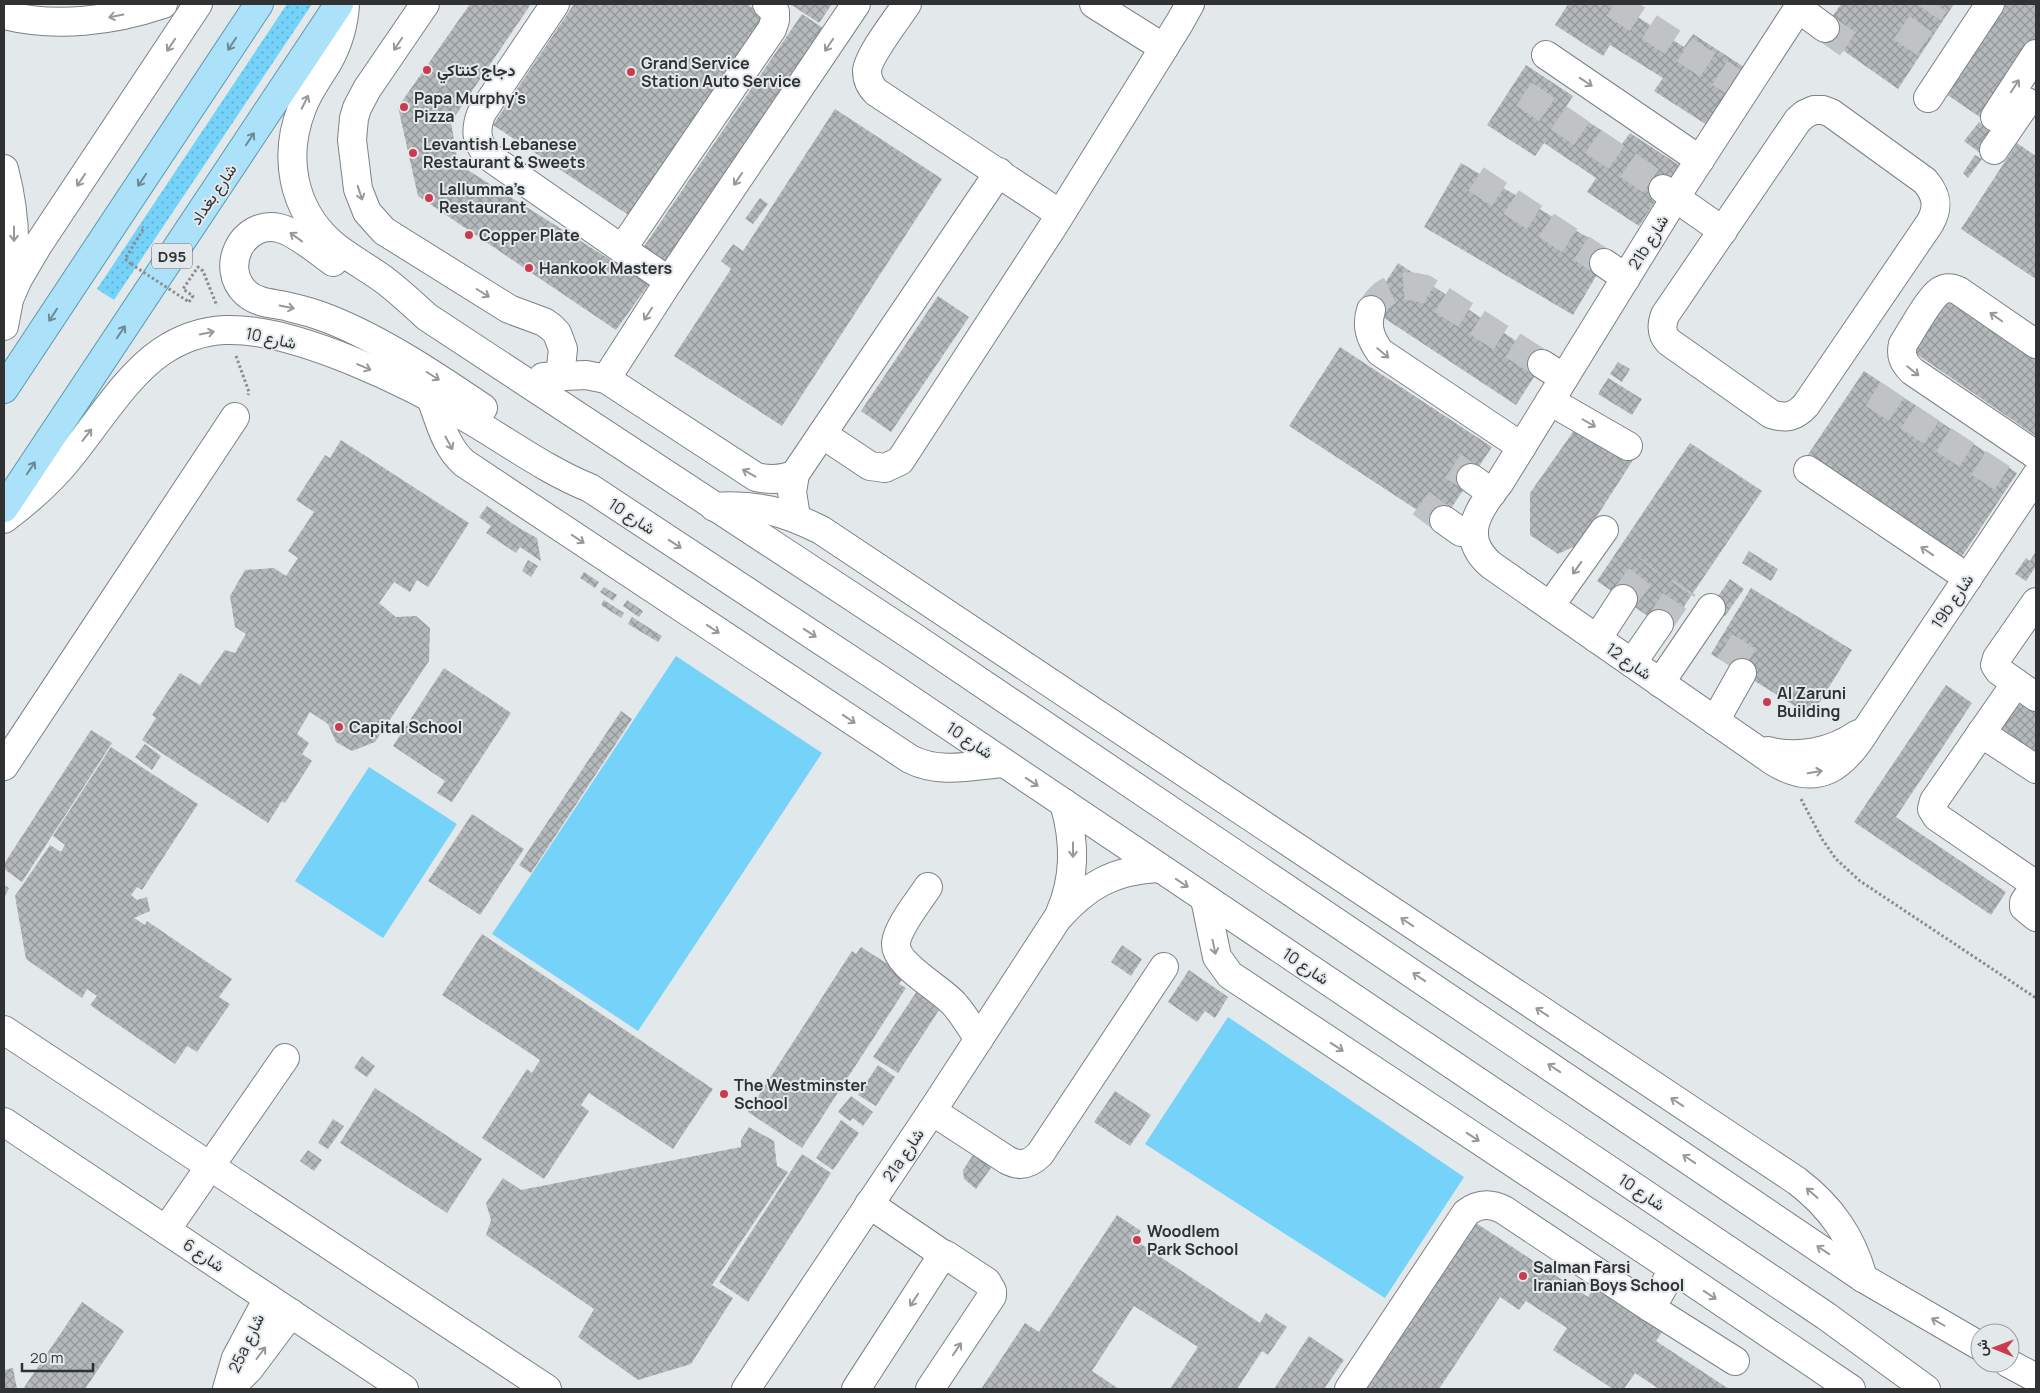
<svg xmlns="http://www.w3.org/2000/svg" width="2040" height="1393" viewBox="0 0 2040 1393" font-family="Manrope,Vazirmatn,sans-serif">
  <defs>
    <pattern id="grass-dots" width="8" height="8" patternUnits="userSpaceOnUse" patternTransform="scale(1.25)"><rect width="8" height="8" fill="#75d2f8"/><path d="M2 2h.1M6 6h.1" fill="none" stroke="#60abc9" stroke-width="1.8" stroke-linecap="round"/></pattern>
    <pattern id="building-cross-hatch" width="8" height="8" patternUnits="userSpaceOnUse" patternTransform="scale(1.25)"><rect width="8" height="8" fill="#b4b9bb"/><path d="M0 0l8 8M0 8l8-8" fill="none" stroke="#939799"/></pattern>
  </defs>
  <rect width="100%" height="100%" fill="#e3e8ea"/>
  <polygon fill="url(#grass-dots)" points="287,4 312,4 114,300 97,289"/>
  <g fill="#75d2f8">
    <polygon points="676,656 822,753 638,1031 492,934"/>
    <polygon points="369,767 457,824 383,938 295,881"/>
    <polygon points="1228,1017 1464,1177 1385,1298 1145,1144"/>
  </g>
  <g fill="url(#building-cross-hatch)">
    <polygon points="470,4 531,4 451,122 458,164 649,284 616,330 418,196 398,107"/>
    <polygon points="574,4 747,4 769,19 636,220 493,125"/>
    <polygon points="790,4 832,4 819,23"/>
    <polygon points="1568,4 1640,4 1633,14 1684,47 1693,34 1744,67 1707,125 1654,91 1663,78 1610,45 1603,56 1555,25"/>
    <polygon points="1841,4 1954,4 1898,89 1820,34"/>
    <polygon points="2006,4 2036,4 2036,47 1987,122 1946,94"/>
    <polygon points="802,14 823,28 665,263 643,248"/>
    <polygon points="1526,65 1573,96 1566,107 1622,144 1630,133 1679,165 1639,226 1587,192 1596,178 1544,143 1535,156 1487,125"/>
    <polygon points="835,109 942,179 782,426 674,356 731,269 721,261 733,244 743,251"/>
    <polygon points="1979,122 1994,134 1980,153 1964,141"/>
    <polygon points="2017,143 2036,156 2036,279 1961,229"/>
    <polygon points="1975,155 1982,159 1968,178 1963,173"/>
    <polygon points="1461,163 1611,251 1573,315 1424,227"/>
    <polygon points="760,198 768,204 753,224 745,219"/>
    <polygon points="1398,263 1545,360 1516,405 1369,308"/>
    <polygon points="938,296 969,317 891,432 861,411"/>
    <polygon points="1947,299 2036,359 2036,436 1912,351"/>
    <polygon points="1340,347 1492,447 1440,525 1289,426"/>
    <polygon points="1618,362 1630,369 1622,382 1610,374"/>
    <polygon points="1864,371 2017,473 1957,564 1803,462"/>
    <polygon points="1608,378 1642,399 1632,415 1598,394"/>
    <polygon points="1580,422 1635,457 1579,544 1558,554 1530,535 1530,493"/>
    <polygon points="341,440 469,523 428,587 417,580 410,592 394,582 379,603 396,617 416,616 430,628 429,661 375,742 352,751 336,742 328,724 310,712 297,734 309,743 302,754 312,761 285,803 282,801 268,823 142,740 156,718 152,715 180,673 200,685 225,650 235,653 246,634 235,627 230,596 245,570 274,568 286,576 298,558 288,551 314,512 296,500 325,455 330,458"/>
    <polygon points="1690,443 1762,491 1668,630 1597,581"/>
    <polygon points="487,506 519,528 537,538 541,561 520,547 516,553 486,533 491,526 479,517"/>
    <polygon points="1749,551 1778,569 1771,581 1742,563"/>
    <polygon points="2036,551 2036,566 2026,581 2015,574 2026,558 2030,561"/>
    <polygon points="528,560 538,566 531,577 522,571"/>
    <polygon points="584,572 599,582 595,588 580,578"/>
    <polygon points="1730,579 1744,589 1725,616 1711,606"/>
    <polygon points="604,587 617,595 613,601 600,592"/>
    <polygon points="1751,588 1852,650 1811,716 1711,654"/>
    <polygon points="604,600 624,613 621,618 601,605"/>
    <polygon points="627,600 643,611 639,617 623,606"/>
    <polygon points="632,617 662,636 658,642 628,624"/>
    <polygon points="444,668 511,713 452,802 437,793 445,781 393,746"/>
    <polygon points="1946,685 1972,703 1896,817 2006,892 1991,915 1854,822"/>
    <polygon points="2019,698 2036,709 2036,759 1997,732"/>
    <polygon points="621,711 632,719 531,873 519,865"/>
    <polygon points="91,730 112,743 22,882 4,869 4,864"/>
    <polygon points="145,744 161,756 152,770 135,757"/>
    <polygon points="111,747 198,804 142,890 137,887 131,895 137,900 147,897 150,911 134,918 145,925 147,921 232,979 219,997 230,1004 197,1052 187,1046 175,1064 90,1005 97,996 87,989 82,998 26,959 15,896 50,845 61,852 65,845 53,836"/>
    <polygon points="472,814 524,849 480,915 428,881"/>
    <polygon points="4,885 9,888 4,898"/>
    <polygon points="482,934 713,1089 673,1149 589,1093 581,1105 589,1111 544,1179 482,1138 527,1069 532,1073 540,1060 442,995"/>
    <polygon points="1122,945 1142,959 1131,976 1111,962"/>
    <polygon points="861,947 905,975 899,984 906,988 802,1148 748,1112 852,951 856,954"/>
    <polygon points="1189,970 1228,997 1215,1018 1205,1011 1197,1022 1168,1002"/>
    <polygon points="917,991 941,1007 898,1073 873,1057"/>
    <polygon points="362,1056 375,1066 367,1077 354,1068"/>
    <polygon points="878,1065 895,1077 876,1106 858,1095"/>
    <polygon points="375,1088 482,1159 447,1213 340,1143"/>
    <polygon points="1115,1091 1151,1115 1130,1146 1094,1122"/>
    <polygon points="851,1096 873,1112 863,1126 853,1118 850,1121 838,1112"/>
    <polygon points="333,1119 344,1126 328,1149 318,1143"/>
    <polygon points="841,1120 859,1133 833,1170 816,1158"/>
    <polygon points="749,1127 774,1141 777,1166 788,1172 712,1285 733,1298 691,1364 638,1380 578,1337 594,1309 486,1235 491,1220 486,1203 503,1178 521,1190 741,1147 741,1140"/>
    <polygon points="308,1150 322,1160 314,1171 300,1161"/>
    <polygon points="975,1152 993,1165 976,1189 964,1179 963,1170"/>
    <polygon points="802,1154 831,1173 748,1302 719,1282"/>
    <polygon points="1117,1215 1141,1231 1135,1240 1260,1323 1266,1313 1287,1327 1268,1355 1262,1351 1237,1389 1170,1389 1198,1347 1134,1306 1092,1371 1119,1389 981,1389 1025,1323 1039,1332"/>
    <polygon points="1473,1221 1588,1297 1594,1287 1662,1332 1656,1341 1729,1389 1659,1389 1635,1373 1624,1389 1613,1389 1553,1350 1567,1328 1526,1301 1519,1310 1500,1297 1439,1389 1363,1389"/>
    <polygon points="82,1302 124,1331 85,1389 23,1389"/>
    <polygon points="1309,1336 1344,1360 1324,1389 1274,1389"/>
    <polygon points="13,1368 17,1389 4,1389 4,1370"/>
  </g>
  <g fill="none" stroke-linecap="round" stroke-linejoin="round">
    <g stroke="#bfc3c5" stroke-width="28" stroke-dasharray="28 14" stroke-linecap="butt">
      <polyline points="1614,4 1734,82"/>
      <polyline points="1825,28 1848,44"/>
      <polyline points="1905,47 1935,4"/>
      <polyline points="1524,94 1663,189"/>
      <polyline points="1476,179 1604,263"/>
      <path d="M1371 310C1382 288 1402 282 1425 289L1542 364"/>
      <polyline points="1873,394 2010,483"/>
      <polyline points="1453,466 1471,478"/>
      <polyline points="1421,503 1444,520"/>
      <polyline points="1623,599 1649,565"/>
      <polyline points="1659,624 1684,587"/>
      <polyline points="1729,665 1747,637"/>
    </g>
    <g stroke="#7d8284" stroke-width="30">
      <g id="minor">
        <path d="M345 4C344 24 338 44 328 62 319 77 308 91 302 108 283 156 292 208 331 243 348 258 369 268 387 282 401 293 414 305 427 317L915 638 1863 1278 1980 1346"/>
        <polyline points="425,4 367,89 357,108 354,118 352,140 358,189 367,212 384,231 509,309 544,322 551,327 557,333 563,349 560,376"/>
        <path d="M555 4 481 114C475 130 476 142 488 156L622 249 772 29 775 20V12L767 4"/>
        <path d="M907 4C897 19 868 56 867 71 867 80 870 86 876 92L1060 214"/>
        <polyline points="1094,4 1164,48"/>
        <path d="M1801 4 1675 198 1500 482C1479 509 1458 536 1491 565L1773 761C1818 789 1844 767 1868 727L2036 476"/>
        <polyline points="1798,8 1825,28"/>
        <path d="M4 15C56 28 113 21 163 4"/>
        <polyline points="1546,55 1700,160"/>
        <polyline points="1928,98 1990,4"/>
        <path d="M1814 110H1823L1831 113 1925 181C1937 195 1939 207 1930 223L1806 405C1795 417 1786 419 1771 414L1669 342C1661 334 1661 326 1665 315L1798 120 1805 114Z"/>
        <polyline points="1995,117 2036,54"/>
        <polyline points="1994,150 2027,102"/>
        <path d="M4 169C19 226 16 269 4 326"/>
        <polyline points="1663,189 1723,231"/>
        <polyline points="622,249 669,281"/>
        <path d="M333 262C319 252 296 232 279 228 242 220 219 268 246 293 258 304 275 303 289 307 303 310 316 314 329 319 382 340 436 376 483 408"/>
        <polyline points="1604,263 1626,278"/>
        <polyline points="10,297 18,279 38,245 198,4"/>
        <path d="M1371 310C1366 326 1370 338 1380 352L1522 447"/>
        <path d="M2036 344 1959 291C1953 288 1946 287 1940 291 1929 298 1911 332 1903 344 1900 356 1904 363 1912 371L2036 455"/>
        <polyline points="1542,364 1564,378"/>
        <path d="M543 377 586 375 606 379 756 477C770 480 783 480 795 474"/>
        <polyline points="606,379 669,281 856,4"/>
        <path d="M431 398C440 422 445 446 464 463L910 759C939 774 971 766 1002 763"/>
        <polyline points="1550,401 1628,446"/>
        <polyline points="822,434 870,466 885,468 900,461 1052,228 1180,22 1190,4"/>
        <polyline points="1808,470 1968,578"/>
        <polyline points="1471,478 1492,493"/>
        <path d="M714 507C756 504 783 511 821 530L1797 1181C1831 1207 1852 1237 1863 1278"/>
        <polyline points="796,517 792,492 795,474 999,172"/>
        <path d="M4 519C28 501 51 481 70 457 97 424 126 376 161 352 180 339 203 331 225 330 295 327 412 385 472 421 511 444 548 471 590 488L884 682 1826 1316 1926 1389"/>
        <polyline points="1444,520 1461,532 1474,533"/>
        <polyline points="2036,602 1997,658 1995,665 1999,671 2036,697"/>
        <polyline points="1550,606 1604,530"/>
        <polyline points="1597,639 1623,599"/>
        <polyline points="1632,663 1659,624"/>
        <polyline points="1660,683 1711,608"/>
        <polyline points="2016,683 1934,801 1932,809 1937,817 2036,885"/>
        <polyline points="1715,721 1742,673"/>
        <polyline points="1981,733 2036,769"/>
        <path d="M1768 751C1798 759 1832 752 1858 734"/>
        <polyline points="4,766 235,417"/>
        <polyline points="2036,885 2024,902 2024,907 2036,917"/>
        <path d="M928 887C919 901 898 926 896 943 894 965 941 988 955 1005 964 1015 971 1028 979 1039"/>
        <polyline points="1205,899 1217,957 1230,975 1648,1252 1851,1389"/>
        <path d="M1060 913C1076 877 1075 840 1064 803"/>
        <polyline points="4,1030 547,1389"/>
        <path d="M932 1111 1007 1160C1020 1167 1029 1165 1040 1154L1164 967"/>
        <polyline points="4,1122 404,1389"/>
        <polyline points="869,1204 944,1255"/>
        <polyline points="166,1230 285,1058"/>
        <polyline points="1651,1308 1673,1270"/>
        <polyline points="2008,1363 2036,1378"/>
        <polyline points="237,1381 249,1369 291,1313"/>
        <polyline points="227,1389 236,1358 268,1298"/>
        <path d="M746 1389 932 1111 1057 919C1087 885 1114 870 1159 868"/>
        <polyline points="856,1389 940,1259 946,1255 987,1282 992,1291 992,1296 930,1389"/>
        <path d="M1349 1389 1466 1213C1479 1203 1490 1203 1504 1210L1651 1308 1735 1361"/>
      </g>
    </g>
    <g stroke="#5b98b1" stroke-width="30">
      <g id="major">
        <polyline points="4,389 259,4"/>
        <polyline points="4,508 339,4"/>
      </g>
    </g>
    <g stroke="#898d8e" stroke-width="3" stroke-dasharray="2.5 2.5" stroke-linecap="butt">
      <polyline points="131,264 125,259 144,228 142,227"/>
      <polyline points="189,302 193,296 183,289 198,267 203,271 217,306"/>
      <polyline points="236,356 249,392 248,395"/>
      <polyline points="1801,799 1822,839 1836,859 1860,881 2036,998"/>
    </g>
    <use href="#minor" stroke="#fff" stroke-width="28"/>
    <use href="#major" stroke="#abe2f9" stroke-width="28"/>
    <polyline stroke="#898d8e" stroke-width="3" stroke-dasharray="2.5 2.5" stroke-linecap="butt" points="131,264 189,302"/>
  </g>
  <defs><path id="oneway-shaft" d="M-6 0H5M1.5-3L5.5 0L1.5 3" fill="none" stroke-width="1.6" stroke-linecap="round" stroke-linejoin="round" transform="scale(1.25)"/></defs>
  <g stroke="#979898">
    <use href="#oneway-shaft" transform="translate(116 16) rotate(169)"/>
    <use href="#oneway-shaft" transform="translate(398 44) rotate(124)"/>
    <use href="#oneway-shaft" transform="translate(171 45) rotate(124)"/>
    <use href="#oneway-shaft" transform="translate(829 45) rotate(124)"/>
    <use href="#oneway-shaft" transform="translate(1586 82) rotate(34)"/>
    <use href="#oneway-shaft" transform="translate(2015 86) rotate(-57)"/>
    <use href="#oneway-shaft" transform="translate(305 102) rotate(-64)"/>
    <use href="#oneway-shaft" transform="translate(738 179) rotate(124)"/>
    <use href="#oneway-shaft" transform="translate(81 180) rotate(124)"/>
    <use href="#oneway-shaft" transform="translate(360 193) rotate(72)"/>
    <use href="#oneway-shaft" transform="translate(14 234) rotate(90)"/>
    <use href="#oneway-shaft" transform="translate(296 237) rotate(-144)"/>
    <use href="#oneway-shaft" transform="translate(483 293) rotate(32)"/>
    <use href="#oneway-shaft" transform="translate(287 307) rotate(12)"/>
    <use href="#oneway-shaft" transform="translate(648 314) rotate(123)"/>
    <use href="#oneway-shaft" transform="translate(1996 317) rotate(-145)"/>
    <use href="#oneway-shaft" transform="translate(207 333) rotate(-11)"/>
    <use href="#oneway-shaft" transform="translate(1383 353) rotate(40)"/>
    <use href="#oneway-shaft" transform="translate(364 367) rotate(23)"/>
    <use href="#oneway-shaft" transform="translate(1913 371) rotate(39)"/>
    <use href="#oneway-shaft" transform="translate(433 376) rotate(32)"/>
    <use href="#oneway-shaft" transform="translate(1589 423) rotate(30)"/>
    <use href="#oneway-shaft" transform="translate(87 435) rotate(-52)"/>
    <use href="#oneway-shaft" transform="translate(449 443) rotate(61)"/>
    <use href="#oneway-shaft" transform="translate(749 473) rotate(-151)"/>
    <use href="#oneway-shaft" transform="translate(578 539) rotate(34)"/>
    <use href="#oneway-shaft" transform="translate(675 544) rotate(33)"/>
    <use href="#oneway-shaft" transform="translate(1927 551) rotate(-146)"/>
    <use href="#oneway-shaft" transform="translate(1577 568) rotate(125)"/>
    <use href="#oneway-shaft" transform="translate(713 629) rotate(34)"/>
    <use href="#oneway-shaft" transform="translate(810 633) rotate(33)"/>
    <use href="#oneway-shaft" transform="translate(849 719) rotate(34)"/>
    <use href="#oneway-shaft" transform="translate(1815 772) rotate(-9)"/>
    <use href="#oneway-shaft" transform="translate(1032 782) rotate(33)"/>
    <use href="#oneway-shaft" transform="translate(1073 850) rotate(90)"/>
    <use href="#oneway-shaft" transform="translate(1182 883) rotate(34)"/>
    <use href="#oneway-shaft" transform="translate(1407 922) rotate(-146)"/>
    <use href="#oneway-shaft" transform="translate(1214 947) rotate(78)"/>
    <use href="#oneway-shaft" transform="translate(1419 977) rotate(-146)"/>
    <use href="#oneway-shaft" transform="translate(1542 1012) rotate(-146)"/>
    <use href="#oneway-shaft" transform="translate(1337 1047) rotate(33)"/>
    <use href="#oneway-shaft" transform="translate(1554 1068) rotate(-146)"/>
    <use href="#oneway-shaft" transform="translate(1677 1102) rotate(-146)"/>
    <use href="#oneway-shaft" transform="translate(1473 1137) rotate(33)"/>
    <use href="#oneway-shaft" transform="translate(1689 1159) rotate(-146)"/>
    <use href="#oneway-shaft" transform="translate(1812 1193) rotate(-139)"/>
    <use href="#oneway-shaft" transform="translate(1823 1250) rotate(-146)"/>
    <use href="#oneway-shaft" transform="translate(1710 1295) rotate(34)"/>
    <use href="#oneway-shaft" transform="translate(914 1300) rotate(123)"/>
    <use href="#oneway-shaft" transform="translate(1938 1322) rotate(-150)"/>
    <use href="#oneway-shaft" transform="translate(957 1349) rotate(-56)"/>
    <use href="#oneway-shaft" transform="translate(261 1353) rotate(-53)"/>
  </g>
  <g stroke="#6d8a96">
    <use href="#oneway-shaft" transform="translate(232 44) rotate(124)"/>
    <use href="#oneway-shaft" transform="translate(250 139) rotate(-56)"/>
    <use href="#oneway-shaft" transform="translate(142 180) rotate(124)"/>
    <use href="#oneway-shaft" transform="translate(53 315) rotate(123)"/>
    <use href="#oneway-shaft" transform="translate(121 332) rotate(-56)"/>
    <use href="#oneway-shaft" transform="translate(31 468) rotate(-56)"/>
  </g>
  <g fill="#cb3b4f" stroke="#e3e8ea" stroke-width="2">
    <circle cx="427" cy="70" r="5"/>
    <circle cx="631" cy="72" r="5"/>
    <circle cx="404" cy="107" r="5"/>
    <circle cx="413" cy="153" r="5"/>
    <circle cx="429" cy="198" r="5"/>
    <circle cx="469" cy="235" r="5"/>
    <circle cx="529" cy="268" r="5"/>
    <circle cx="1767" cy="702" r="5"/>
    <circle cx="339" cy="727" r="5"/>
    <circle cx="724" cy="1094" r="5"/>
    <circle cx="1137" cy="1240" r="5"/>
    <circle cx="1523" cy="1276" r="5"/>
  </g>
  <g text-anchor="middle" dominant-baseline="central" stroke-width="4" stroke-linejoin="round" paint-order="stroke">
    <rect fill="#e3e8ea" stroke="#656869" stroke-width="1" x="152" y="243.5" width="40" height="25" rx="4"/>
    <g font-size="15" font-weight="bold" fill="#2f3132">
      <text x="172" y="256">D95</text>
    </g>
    <g font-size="16" font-weight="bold" fill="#2f3132" stroke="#e3e8ea" text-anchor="start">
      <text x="641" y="63">Grand Service<tspan x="641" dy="18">Station Auto Service</tspan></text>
      <text x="437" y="70">دجاج كنتاكي</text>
      <text x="414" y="98">Papa Murphy's<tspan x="414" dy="18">Pizza</tspan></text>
      <text x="423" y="144">Levantish Lebanese<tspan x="423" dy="18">Restaurant &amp; Sweets</tspan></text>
      <text x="439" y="189">Lallumma’s<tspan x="439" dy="18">Restaurant</tspan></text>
      <text x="479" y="235">Copper Plate</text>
      <text x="539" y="268">Hankook Masters</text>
      <text x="1777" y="693">Al Zaruni<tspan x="1777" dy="18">Building</tspan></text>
      <text x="349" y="727">Capital School</text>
      <text x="734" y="1085">The Westminster<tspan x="734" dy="18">School</tspan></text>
      <text x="1147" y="1231">Woodlem<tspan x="1147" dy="18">Park School</tspan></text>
      <text x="1533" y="1267">Salman Farsi<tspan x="1533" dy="18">Iranian Boys School</tspan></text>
    </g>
    <g font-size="16" fill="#2f3132" stroke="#e3e8ea">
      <text transform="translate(213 194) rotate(-56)">شارع بغداد</text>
      <text transform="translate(1648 242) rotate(-58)">21b شارع</text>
      <text transform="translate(271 338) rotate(12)">شارع 10</text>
      <text transform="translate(632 516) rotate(33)">شارع 10</text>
      <text transform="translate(1952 601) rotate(-56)">19b شارع</text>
      <text transform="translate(1629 661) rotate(35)">شارع 12</text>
      <text transform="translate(970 740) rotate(34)">شارع 10</text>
      <text transform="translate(1306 966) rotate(34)">شارع 10</text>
      <text transform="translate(903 1155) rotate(-56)">21a شارع</text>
      <text transform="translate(1642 1192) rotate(34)">شارع 10</text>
      <text transform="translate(204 1255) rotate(34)">شارع 6</text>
      <text transform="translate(246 1343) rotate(-65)">25a شارع</text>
    </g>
  </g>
  <rect width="2040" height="1393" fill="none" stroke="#2f3132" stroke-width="10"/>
  <g transform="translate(1995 1348) rotate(271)"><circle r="24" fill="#e3e8ea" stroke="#9b9fa0"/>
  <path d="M0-4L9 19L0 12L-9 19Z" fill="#cb3b4f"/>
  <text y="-8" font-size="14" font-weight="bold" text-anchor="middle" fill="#2f3132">ش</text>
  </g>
  <path d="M22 1363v8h71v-8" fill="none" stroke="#2f3132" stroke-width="2.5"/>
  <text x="30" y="1363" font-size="15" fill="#2f3132" stroke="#e3e8ea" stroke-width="4" paint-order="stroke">20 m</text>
</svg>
